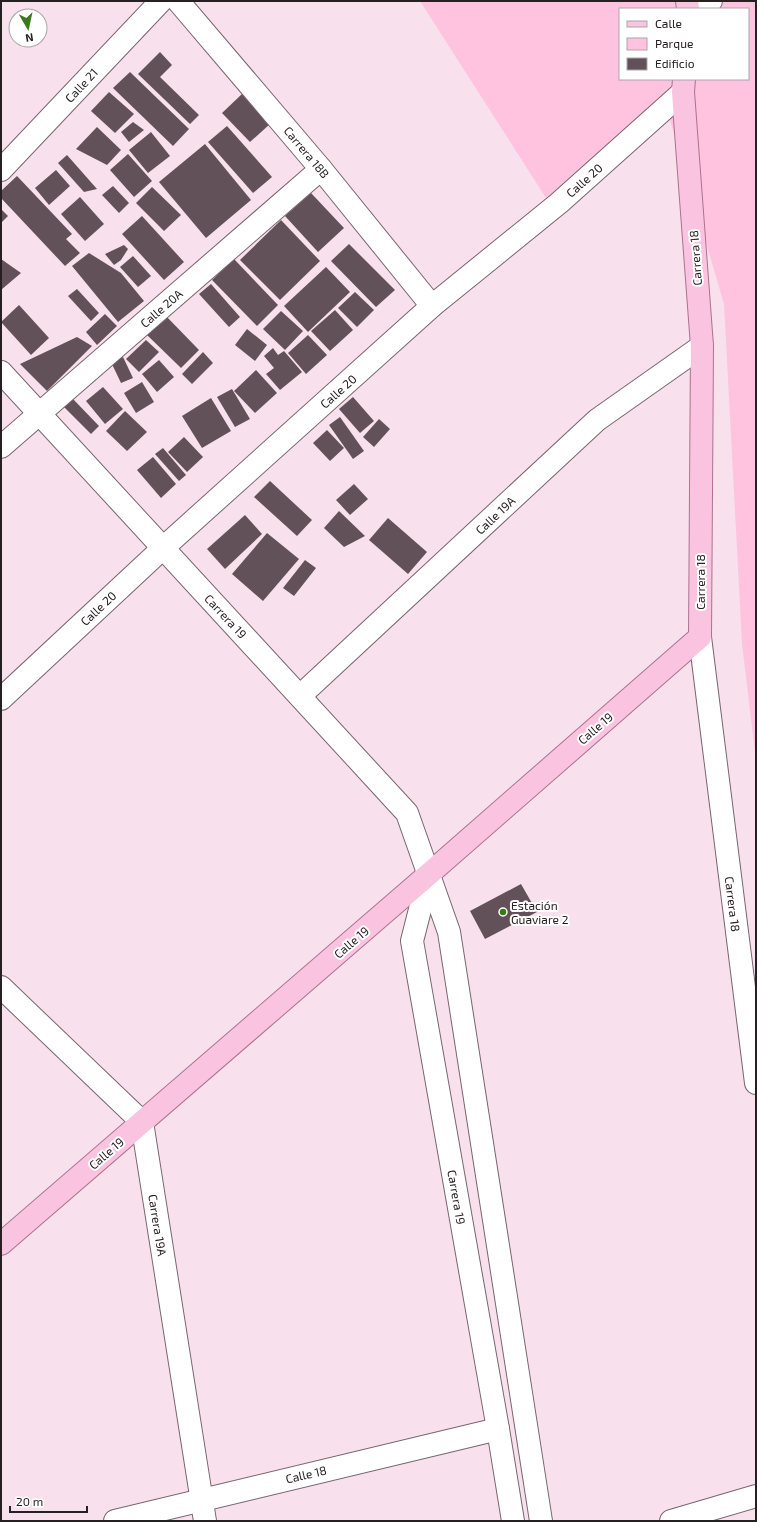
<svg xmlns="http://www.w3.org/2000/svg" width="757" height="1522" viewBox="0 0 757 1522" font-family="'Exo 2',sans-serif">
  <rect width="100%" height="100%" fill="#f8e1ec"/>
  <path fill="#ffc3e0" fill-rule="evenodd" d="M420 1H756V761L742 644 724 304 670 120 546 198ZM620 9H748V79H620Z"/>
  <g fill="#63515a">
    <polygon points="160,52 172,65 160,77 199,115 190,124 138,74"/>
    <polygon points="130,72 189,129 173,146 113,88"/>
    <polygon points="109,92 134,114 115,133 91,111"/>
    <polygon points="242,94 270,124 250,142 222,113"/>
    <polygon points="133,122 144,130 129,142 121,132"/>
    <polygon points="227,126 272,177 253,193 208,142"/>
    <polygon points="97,127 121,150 107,165 76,149"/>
    <polygon points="151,132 170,156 148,173 129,150"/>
    <polygon points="205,144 251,200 206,238 159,182"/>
    <polygon points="128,154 152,181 134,197 110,170"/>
    <polygon points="67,155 97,189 84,192 58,163"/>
    <polygon points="56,170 70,186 49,205 35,188"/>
    <polygon points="17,176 72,234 66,239 80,253 65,266 1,198 1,191"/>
    <polygon points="113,186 129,203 119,213 102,195"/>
    <polygon points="152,187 181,215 164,231 136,203"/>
    <polygon points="311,193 344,228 318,252 285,216"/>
    <polygon points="80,197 104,224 85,241 61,214"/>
    <polygon points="1,209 8,216 1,223"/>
    <polygon points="142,216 184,262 164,280 122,234"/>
    <polygon points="281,220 320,261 280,300 240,260"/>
    <polygon points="349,244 395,290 376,307 331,261"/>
    <polygon points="124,245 128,249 121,260 114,265 105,254"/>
    <polygon points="89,253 121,273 144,301 118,322 72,266"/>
    <polygon points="133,256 151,276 138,287 120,267"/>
    <polygon points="1,259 21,273 1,290"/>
    <polygon points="234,259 278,305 257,326 212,280"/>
    <polygon points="326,267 350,292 308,332 284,306"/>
    <polygon points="211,284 240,317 229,327 199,294"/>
    <polygon points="77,289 99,313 91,321 68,296"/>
    <polygon points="355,292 374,310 357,327 338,308"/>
    <polygon points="19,305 49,338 31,355 1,322"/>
    <polygon points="335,310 353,330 330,351 311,331"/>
    <polygon points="281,311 303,331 285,350 263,329"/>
    <polygon points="105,314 117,326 97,345 86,332"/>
    <polygon points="165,315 199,350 181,368 146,334"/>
    <polygon points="247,329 267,345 255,361 235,345"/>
    <polygon points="308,335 327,355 306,374 288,353"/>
    <polygon points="77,337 92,346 47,391 20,364"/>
    <polygon points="146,340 159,352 139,372 126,359"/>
    <polygon points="273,348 278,355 284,351 302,372 280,390 266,374 274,368 264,356"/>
    <polygon points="203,352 213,363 192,384 182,374"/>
    <polygon points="123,357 133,378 121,383 111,362"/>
    <polygon points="159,360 174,377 157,392 142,374"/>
    <polygon points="256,370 277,393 255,413 234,391"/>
    <polygon points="142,382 154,402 136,413 124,393"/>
    <polygon points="103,387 123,409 105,424 86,401"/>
    <polygon points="232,389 250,419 235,427 217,397"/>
    <polygon points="353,397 374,421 360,433 339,409"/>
    <polygon points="211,398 231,431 202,448 182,416"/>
    <polygon points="73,399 99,426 91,434 64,407"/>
    <polygon points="125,411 147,432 127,451 106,431"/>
    <polygon points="340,417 364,451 353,459 329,425"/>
    <polygon points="379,419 390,429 374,447 363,437"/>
    <polygon points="327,430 344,448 330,461 313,443"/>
    <polygon points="184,437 203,457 187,472 168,452"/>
    <polygon points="163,448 186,475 179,481 155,454"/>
    <polygon points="153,457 176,484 161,498 137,470"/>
    <polygon points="270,481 312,520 297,536 254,497"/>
    <polygon points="354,484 368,499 350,515 336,500"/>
    <polygon points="339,511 365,536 344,547 324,528"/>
    <polygon points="245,515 262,534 225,569 207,549"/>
    <polygon points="388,518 427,552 408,574 369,540"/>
    <polygon points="267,533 299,559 263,601 232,574"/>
    <polygon points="305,560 316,568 294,596 283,588"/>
    <polygon points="521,884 537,912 485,939 470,911"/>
  </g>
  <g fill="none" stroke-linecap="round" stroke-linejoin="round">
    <g stroke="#78656e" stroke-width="24">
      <g id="minor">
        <polyline points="178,1 321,169 432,306"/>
        <polyline points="704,9 711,1"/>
        <polyline points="1,170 161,1"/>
        <polyline points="1,372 407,813 449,932 541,1521"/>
        <polyline points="1,447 321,169"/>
        <polyline points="700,637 756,1083"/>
        <polyline points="300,696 597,420 702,346"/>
        <polyline points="1,699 163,548 432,306 559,203 683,92"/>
        <polyline points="429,874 412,941 498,1429 513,1521"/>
        <polyline points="1,987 142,1122 205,1521"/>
        <polyline points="115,1521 498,1429"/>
        <polyline points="671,1521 756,1496"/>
      </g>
    </g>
    <g stroke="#ae7190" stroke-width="24">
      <g id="major">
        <polyline points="687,1 688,9"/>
        <polyline points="1,1244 429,874 700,637 702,346 683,92 684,79"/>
      </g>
    </g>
    <use href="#minor" stroke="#fff" stroke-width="22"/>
    <use href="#major" stroke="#fac4e0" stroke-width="22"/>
  </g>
  <circle fill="#387a1a" stroke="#fff" stroke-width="1.5" cx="503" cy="912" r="4"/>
  <g text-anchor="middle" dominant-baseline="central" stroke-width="4" stroke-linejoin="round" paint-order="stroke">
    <g font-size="12" fill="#272023" stroke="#fff">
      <text transform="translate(81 85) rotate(-47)">Calle 21</text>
      <text transform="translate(307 152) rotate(50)">Carrera 18B</text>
      <text transform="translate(584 180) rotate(-42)">Calle 20</text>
      <text transform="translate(695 258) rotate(-94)">Carrera 18</text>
      <text transform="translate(161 308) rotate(-41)">Calle 20A</text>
      <text transform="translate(338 391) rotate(-42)">Calle 20</text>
      <text transform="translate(495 515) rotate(-43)">Calle 19A</text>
      <text transform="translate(700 582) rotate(-90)">Carrera 18</text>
      <text transform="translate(98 608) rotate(-43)">Calle 20</text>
      <text transform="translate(226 616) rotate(47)">Carrera 19</text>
      <text transform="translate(595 728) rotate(-41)">Calle 19</text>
      <text transform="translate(733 904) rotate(83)">Carrera 18</text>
      <text transform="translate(351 942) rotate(-41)">Calle 19</text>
      <text transform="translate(106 1153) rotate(-41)">Calle 19</text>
      <text transform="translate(457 1197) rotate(80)">Carrera 19</text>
      <text transform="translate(158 1225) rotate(81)">Carrera 19A</text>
      <text transform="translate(306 1474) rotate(-13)">Calle 18</text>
    </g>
    <g font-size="12" fill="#272023" stroke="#fff" text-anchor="start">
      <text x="511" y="905">Estación<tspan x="511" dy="14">Guaviare 2</tspan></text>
    </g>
  </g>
  <rect width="757" height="1522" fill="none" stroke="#272023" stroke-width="4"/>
  <rect x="619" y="8" width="130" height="72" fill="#ffffff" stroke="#a9a6a7"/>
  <rect x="627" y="21" width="20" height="6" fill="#fac4e0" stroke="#a9a6a7"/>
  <text x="655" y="28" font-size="12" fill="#272023">Calle</text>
  <rect x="627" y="38" width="20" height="12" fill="#ffc3e0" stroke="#a9a6a7"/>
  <text x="655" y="48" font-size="12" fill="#272023">Parque</text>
  <rect x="627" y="58" width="20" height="12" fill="#63515a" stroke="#a9a6a7"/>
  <text x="655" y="68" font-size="12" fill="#272023">Edificio</text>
  <g transform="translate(28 28) rotate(171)"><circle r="19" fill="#ffffff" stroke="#a9a6a7"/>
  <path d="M0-3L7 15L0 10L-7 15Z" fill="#387a1a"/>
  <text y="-6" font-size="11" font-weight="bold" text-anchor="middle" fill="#272023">N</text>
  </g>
  <path d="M10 1506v6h77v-6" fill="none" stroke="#272023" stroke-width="2"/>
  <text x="16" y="1506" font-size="12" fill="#272023" stroke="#ffffff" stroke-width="3" paint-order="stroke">20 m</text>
</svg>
